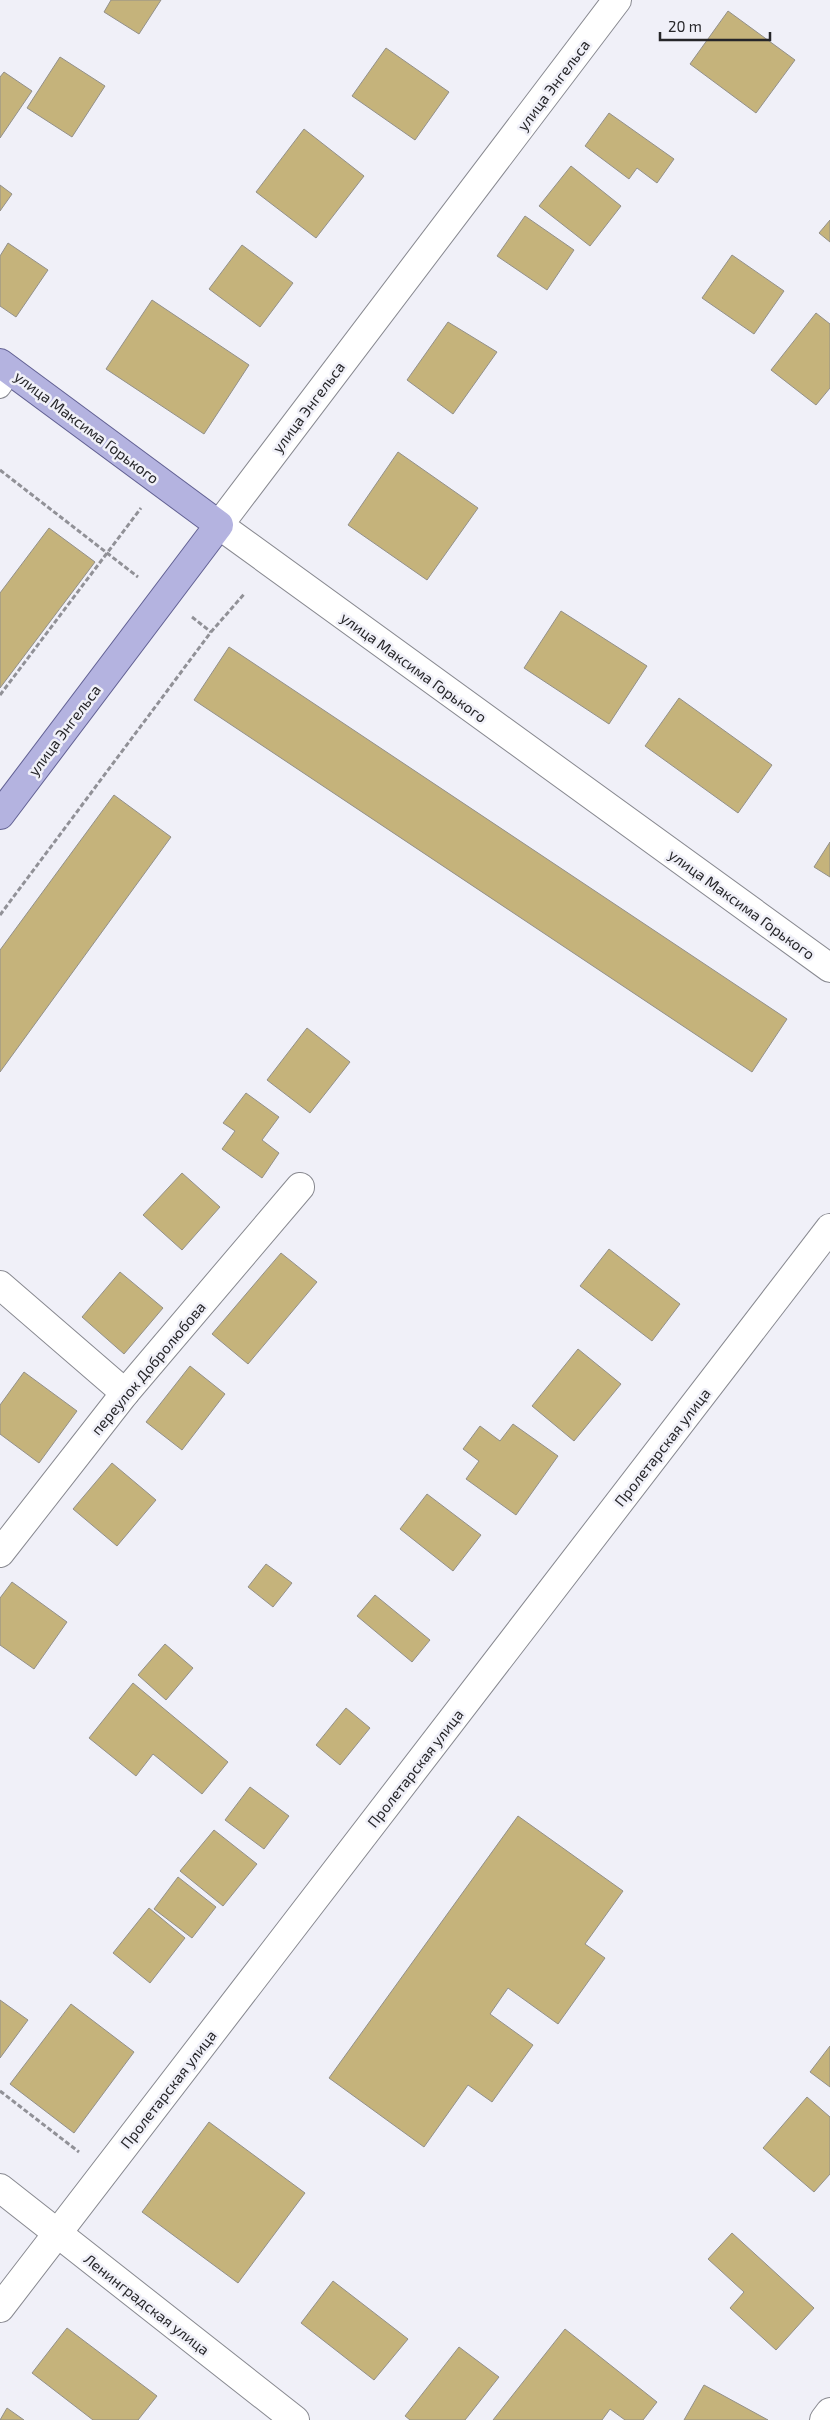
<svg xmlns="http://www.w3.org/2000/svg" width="830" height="2420" viewBox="0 0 830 2420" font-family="'Exo 2',sans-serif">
  <rect width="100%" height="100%" fill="#f0f0f8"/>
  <g fill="#c5b37b" stroke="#939089">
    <polygon points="111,0 161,0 139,34 104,12"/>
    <polygon points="728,11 795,60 756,113 690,64"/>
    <polygon points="386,48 449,92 415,140 352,96"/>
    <polygon points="60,57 105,86 72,137 27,108"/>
    <polygon points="4,72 32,91 0,138 0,77"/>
    <polygon points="609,113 674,159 657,183 637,168 629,179 585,146"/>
    <polygon points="304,129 364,176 316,238 256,192"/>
    <polygon points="571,166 621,206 590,246 539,206"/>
    <polygon points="0,185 12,194 0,211"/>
    <polygon points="525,216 574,250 547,290 497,256"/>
    <polygon points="830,220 830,242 819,233"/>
    <polygon points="8,243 48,270 16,317 0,306 0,256"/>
    <polygon points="242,245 293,283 260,327 209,289"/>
    <polygon points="732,255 784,291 754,334 702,298"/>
    <polygon points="152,300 249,365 204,434 106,369"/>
    <polygon points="816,313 830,324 830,388 816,405 771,370"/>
    <polygon points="448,322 497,352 453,414 407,380"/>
    <polygon points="398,452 478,508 427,580 348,525"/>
    <polygon points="49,528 95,562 0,688 0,593"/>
    <polygon points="561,611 647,666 609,724 524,668"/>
    <polygon points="229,647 787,1019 752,1072 194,700"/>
    <polygon points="679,698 772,765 738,813 645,746"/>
    <polygon points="114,795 171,837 0,1072 0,950"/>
    <polygon points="830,842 830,877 814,867"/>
    <polygon points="307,1028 350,1062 310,1113 267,1080"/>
    <polygon points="246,1093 279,1117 262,1140 279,1153 262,1178 222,1149 235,1131 223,1123"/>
    <polygon points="182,1173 220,1207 182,1250 143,1215"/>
    <polygon points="609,1249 680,1304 652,1341 580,1286"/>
    <polygon points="281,1253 317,1282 248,1364 212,1334"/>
    <polygon points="120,1272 163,1308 124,1354 82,1317"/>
    <polygon points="578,1349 621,1384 574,1441 532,1406"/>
    <polygon points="190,1366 225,1394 182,1450 146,1422"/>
    <polygon points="24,1372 77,1411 39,1463 0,1434 0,1405"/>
    <polygon points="513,1424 558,1456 516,1515 466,1479 479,1461 463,1449 480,1426 500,1441"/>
    <polygon points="112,1463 156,1500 117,1546 73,1509"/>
    <polygon points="427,1494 481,1535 453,1571 400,1529"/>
    <polygon points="266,1564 292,1583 273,1607 248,1587"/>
    <polygon points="12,1582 67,1622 34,1669 0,1645 0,1598"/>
    <polygon points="375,1595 430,1640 412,1662 357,1616"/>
    <polygon points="165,1644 193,1668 166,1700 138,1675"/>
    <polygon points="133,1683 228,1762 202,1794 153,1754 136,1776 89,1738"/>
    <polygon points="346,1708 370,1728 340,1765 316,1745"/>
    <polygon points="250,1787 289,1816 264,1849 225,1820"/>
    <polygon points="518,1816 623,1891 585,1944 605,1958 558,2024 508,1988 490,2014 533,2045 492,2102 468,2085 424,2147 329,2078"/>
    <polygon points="214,1830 257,1864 223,1906 180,1871"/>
    <polygon points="178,1877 216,1907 192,1938 154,1909"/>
    <polygon points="149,1908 185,1938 150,1983 113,1953"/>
    <polygon points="0,2000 28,2020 0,2058"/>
    <polygon points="71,2004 134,2052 74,2133 10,2084"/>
    <polygon points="830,2046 830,2087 810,2072"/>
    <polygon points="807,2097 830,2117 830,2174 814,2192 763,2148"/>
    <polygon points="209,2122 305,2193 238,2283 142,2212"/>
    <polygon points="732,2233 814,2308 776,2350 730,2308 744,2292 708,2259"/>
    <polygon points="333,2281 408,2339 374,2380 301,2323"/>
    <polygon points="67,2328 157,2396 138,2420 93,2420 32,2373"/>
    <polygon points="565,2329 657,2402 643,2420 625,2420 610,2409 602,2420 493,2420"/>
    <polygon points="459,2347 499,2377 465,2420 410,2420 405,2416"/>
    <polygon points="704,2385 768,2420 684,2420"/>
    <polygon points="7,2408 24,2420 0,2420"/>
  </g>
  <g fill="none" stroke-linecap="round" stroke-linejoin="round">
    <g stroke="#888990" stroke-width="22">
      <polyline id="service" points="0,388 12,371"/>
    </g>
    <g stroke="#888990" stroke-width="30">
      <g id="minor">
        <polyline points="617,0 219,525 830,968"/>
        <polyline points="0,1285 125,1393"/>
        <polyline points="0,1553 125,1393 300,1187"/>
        <polyline points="0,2188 295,2420"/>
        <polyline points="0,2308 830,1228"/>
        <polyline points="824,2420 830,2412"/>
      </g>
    </g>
    <g stroke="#626193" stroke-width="30">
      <polyline id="primary" points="0,363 219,525 0,815"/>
    </g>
    <g stroke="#919197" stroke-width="3" stroke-dasharray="5 2.5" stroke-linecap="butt">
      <polyline points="0,470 138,577"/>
      <polyline points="192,617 211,632"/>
      <polyline points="0,695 141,508"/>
      <polyline points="0,915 211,632 245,593"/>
      <polyline points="0,2091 79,2152"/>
    </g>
    <use href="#service" stroke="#fff" stroke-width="20"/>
    <use href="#minor" stroke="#fff" stroke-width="28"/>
    <use href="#primary" stroke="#b4b3e0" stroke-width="28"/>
  </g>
  <g text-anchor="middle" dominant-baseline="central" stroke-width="5" stroke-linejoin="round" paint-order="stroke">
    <g font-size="15" fill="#262629" stroke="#f0f0f8">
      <text transform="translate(553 85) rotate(-53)">улица Энгельса</text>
      <text transform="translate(308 407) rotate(-53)">улица Энгельса</text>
      <text transform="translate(87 427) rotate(37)">улица Максима Горького</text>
      <text transform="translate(414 667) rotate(36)">улица Максима Горького</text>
      <text transform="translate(64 730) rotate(-53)">улица Энгельса</text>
      <text transform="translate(742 904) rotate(36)">улица Максима Горького</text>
      <text transform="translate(148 1368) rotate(-50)">переулок Добролюбова</text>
      <text transform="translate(662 1447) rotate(-52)">Пролетарская улица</text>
      <text transform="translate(415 1768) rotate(-52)">Пролетарская улица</text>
      <text transform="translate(168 2089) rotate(-52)">Пролетарская улица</text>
      <text transform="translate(147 2304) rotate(38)">Ленинградская улица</text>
    </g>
  </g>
  <path d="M660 32v8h110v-8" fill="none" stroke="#262629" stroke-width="2.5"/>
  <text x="668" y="32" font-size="15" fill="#262629" stroke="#f0f0f8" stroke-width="4" paint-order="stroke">20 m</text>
</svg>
